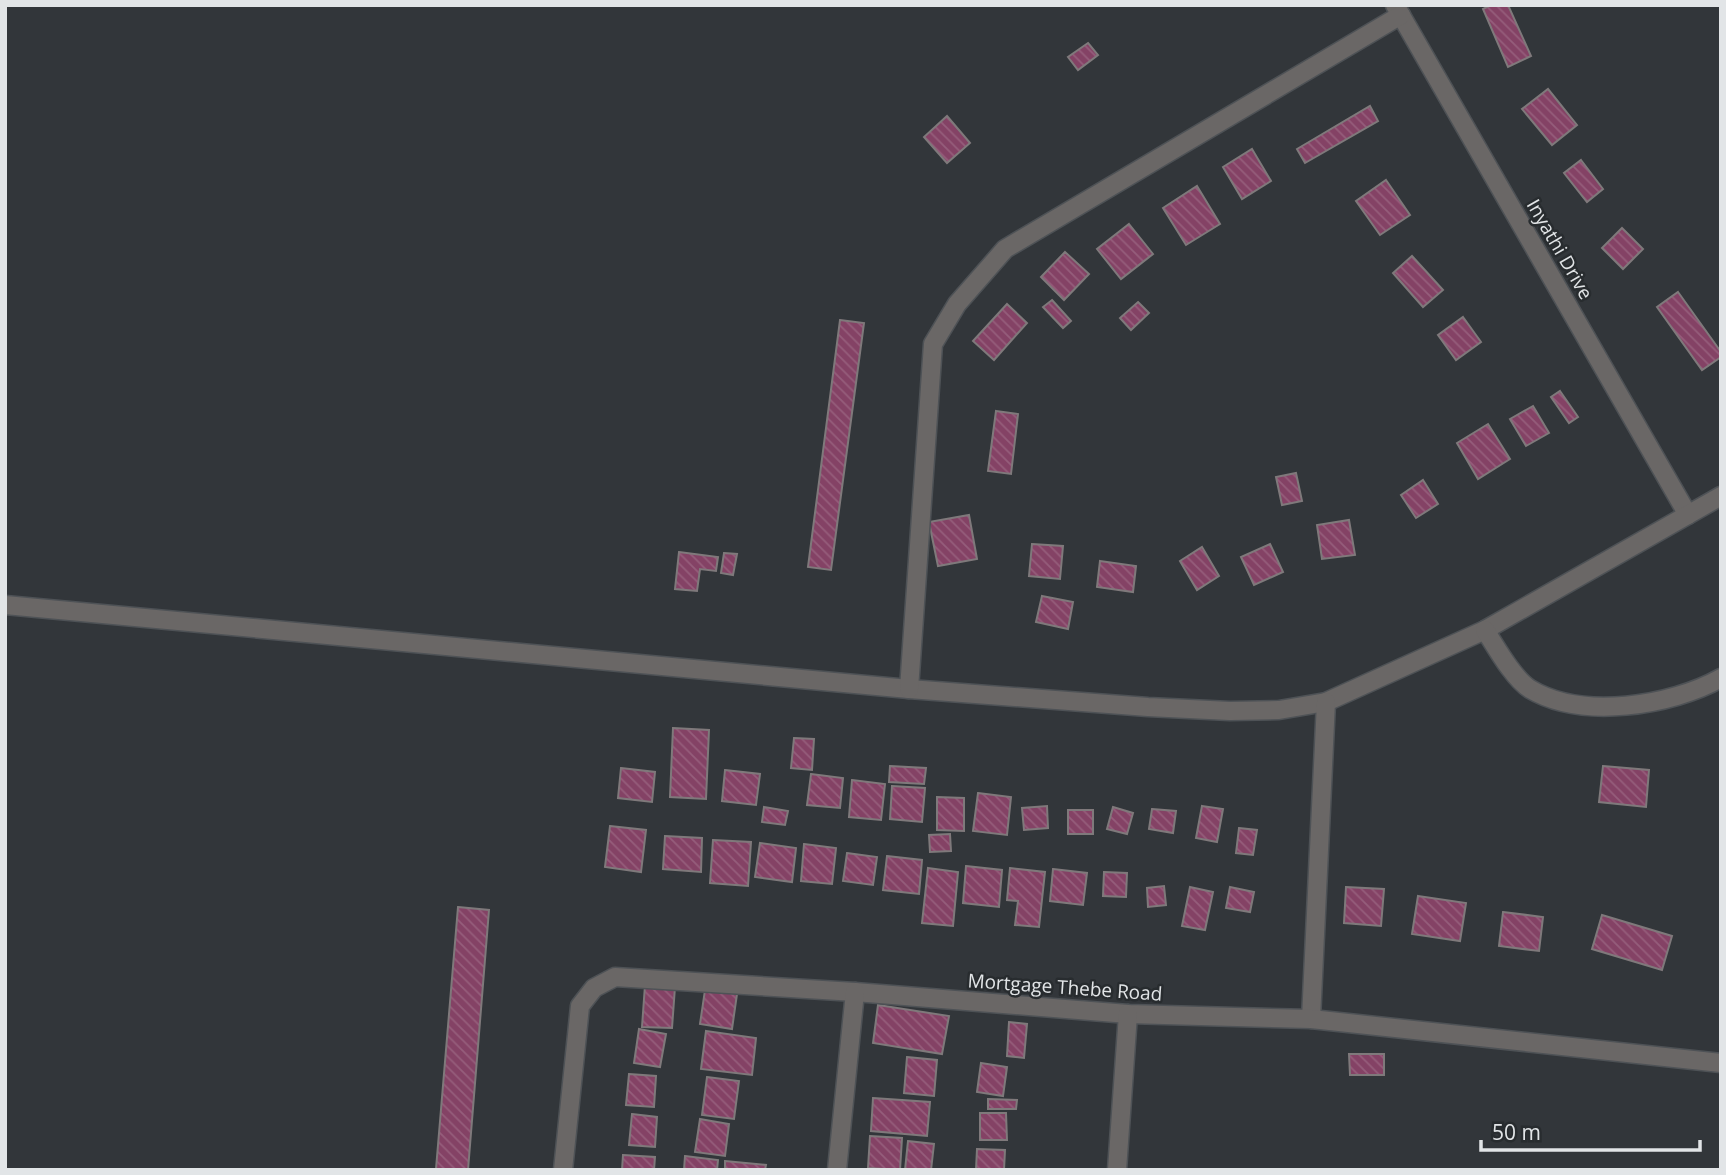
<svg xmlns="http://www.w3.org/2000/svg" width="1726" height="1175" viewBox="0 0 1726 1175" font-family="'Open Sans',sans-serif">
  <defs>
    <pattern id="building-back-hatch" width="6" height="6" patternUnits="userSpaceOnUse" patternTransform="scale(1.75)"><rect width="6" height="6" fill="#844265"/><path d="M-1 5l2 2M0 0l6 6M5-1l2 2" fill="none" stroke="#955d7b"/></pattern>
  </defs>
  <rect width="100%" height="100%" fill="#32363a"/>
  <g fill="url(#building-back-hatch)" stroke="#7f797b" stroke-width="2">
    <polygon points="1491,5 1508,5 1531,56 1508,67 1483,9"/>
    <polygon points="1088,43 1098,55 1078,70 1068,57"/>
    <polygon points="1548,89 1577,125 1552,145 1522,109"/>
    <polygon points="1370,106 1378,121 1305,163 1297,149"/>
    <polygon points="947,116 970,143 947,163 924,137"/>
    <polygon points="1252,149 1271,181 1242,199 1223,167"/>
    <polygon points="1581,160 1603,189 1587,202 1564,173"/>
    <polygon points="1386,180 1410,215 1380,235 1356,201"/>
    <polygon points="1197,186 1220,224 1186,245 1163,208"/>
    <polygon points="1129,224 1153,254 1121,279 1097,249"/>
    <polygon points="1622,228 1643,249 1623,269 1602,248"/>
    <polygon points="1065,252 1089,274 1064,300 1041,277"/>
    <polygon points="1412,256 1443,290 1423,307 1393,273"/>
    <polygon points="1678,292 1721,352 1721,357 1702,370 1657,307"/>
    <polygon points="1052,300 1071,321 1063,328 1043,307"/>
    <polygon points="1138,302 1149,313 1131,330 1120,318"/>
    <polygon points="1007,304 1027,323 994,360 973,341"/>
    <polygon points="1463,317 1481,342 1456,360 1438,335"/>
    <polygon points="840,320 864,323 831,570 808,567"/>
    <polygon points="1560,391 1578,417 1569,423 1551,397"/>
    <polygon points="1533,406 1549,433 1526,446 1510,419"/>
    <polygon points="996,411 1018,414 1011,474 988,471"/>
    <polygon points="1488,424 1510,459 1478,479 1457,443"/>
    <polygon points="1296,473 1302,501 1282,505 1276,477"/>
    <polygon points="1423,480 1438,504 1416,518 1401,495"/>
    <polygon points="969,515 977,559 938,566 929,522"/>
    <polygon points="1349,520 1355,555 1322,559 1317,525"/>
    <polygon points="1032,544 1063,546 1060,579 1029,576"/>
    <polygon points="1270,544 1283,572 1254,585 1241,557"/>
    <polygon points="1202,547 1219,576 1197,590 1180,561"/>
    <polygon points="679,552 718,557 716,571 700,569 697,591 675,589"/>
    <polygon points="724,553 737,554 733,575 721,573"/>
    <polygon points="1100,561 1136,566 1133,592 1097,587"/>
    <polygon points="1042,596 1073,602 1068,629 1036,622"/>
    <polygon points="673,728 709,730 706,799 670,797"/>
    <polygon points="794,738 814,739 812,770 791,768"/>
    <polygon points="890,766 926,768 924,784 889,782"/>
    <polygon points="1603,766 1649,770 1646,807 1599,802"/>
    <polygon points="621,768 655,772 652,802 618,798"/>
    <polygon points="725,770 760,774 756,805 722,801"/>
    <polygon points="811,774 843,778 840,808 807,805"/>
    <polygon points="852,780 885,784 881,820 849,817"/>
    <polygon points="892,786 925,788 922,822 890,819"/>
    <polygon points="978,793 1011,797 1007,835 973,831"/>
    <polygon points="937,797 964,798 964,831 937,830"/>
    <polygon points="1047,806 1048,828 1024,830 1022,808"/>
    <polygon points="1202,806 1223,809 1217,842 1196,838"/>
    <polygon points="764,807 788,811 785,825 762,822"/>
    <polygon points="1113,807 1133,813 1127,834 1107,829"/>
    <polygon points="1152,809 1176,811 1173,833 1149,829"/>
    <rect x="1068" y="810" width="25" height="24"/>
    <polygon points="610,826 646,830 641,872 605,867"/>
    <polygon points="1239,828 1257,830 1253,855 1236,853"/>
    <polygon points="950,834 951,851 930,852 929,835"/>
    <polygon points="665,836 702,838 701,872 663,869"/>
    <polygon points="713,840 751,842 748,886 710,883"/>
    <polygon points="760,843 796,848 792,882 755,877"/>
    <polygon points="804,844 836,848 832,884 801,881"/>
    <polygon points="847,853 877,857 873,885 843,881"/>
    <polygon points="887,856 922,860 919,894 883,890"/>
    <polygon points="966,866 1002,870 999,907 963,903"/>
    <polygon points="928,868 958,872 953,926 922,923"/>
    <polygon points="1010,868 1045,872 1039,927 1015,925 1018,901 1007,900"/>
    <polygon points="1053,869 1087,873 1083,905 1050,901"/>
    <polygon points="1104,872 1127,873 1126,897 1103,896"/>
    <polygon points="1164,886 1166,905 1148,907 1147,888"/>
    <polygon points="1190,887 1213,892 1205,930 1182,926"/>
    <polygon points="1230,887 1254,892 1250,912 1226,908"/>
    <polygon points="1346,887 1384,889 1381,926 1344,923"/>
    <polygon points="1418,896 1466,903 1460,941 1412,934"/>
    <polygon points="458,907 489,910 468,1170 441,1170 436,1169"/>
    <polygon points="1503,912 1543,917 1539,951 1499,946"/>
    <polygon points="1602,915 1672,936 1662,970 1592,949"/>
    <polygon points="645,985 675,987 672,1028 642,1027"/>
    <polygon points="705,990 737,994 732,1029 700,1024"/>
    <polygon points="878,1005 949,1016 942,1054 873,1043"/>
    <polygon points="1009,1022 1027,1024 1024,1058 1007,1056"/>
    <polygon points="639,1029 666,1034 660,1067 634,1063"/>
    <polygon points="706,1031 756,1038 752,1075 701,1069"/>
    <polygon points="1349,1054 1384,1054 1384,1075 1350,1075"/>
    <polygon points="907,1057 937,1060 934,1096 904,1093"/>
    <polygon points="981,1063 1007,1067 1003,1096 977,1092"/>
    <polygon points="629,1074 656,1076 654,1107 626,1105"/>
    <polygon points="707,1077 739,1081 734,1119 702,1115"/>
    <polygon points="873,1098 930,1102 927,1136 871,1131"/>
    <polygon points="988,1099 1017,1100 1016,1109 988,1109"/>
    <polygon points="980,1113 1006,1113 1007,1140 980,1140"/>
    <polygon points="632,1114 657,1117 655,1147 629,1145"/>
    <polygon points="700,1119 729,1124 725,1156 695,1152"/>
    <polygon points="870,1136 902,1138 900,1170 868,1168"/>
    <polygon points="908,1141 934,1144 931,1170 905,1170"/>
    <polygon points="977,1149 1005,1150 1004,1170 976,1170"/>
    <polygon points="623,1155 655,1157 654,1170 622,1170"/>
    <polygon points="685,1156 718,1160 717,1170 684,1170"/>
    <polygon points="725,1161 766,1165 765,1170 725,1170"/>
  </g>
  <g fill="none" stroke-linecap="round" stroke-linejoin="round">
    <g stroke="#4e5256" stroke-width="21">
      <g id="street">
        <polyline points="1395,5 1688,515"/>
        <polyline points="5,605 909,689 1148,707 1230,711 1279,710 1326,702 1485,630 1721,496"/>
        <path d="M1485 630C1496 647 1513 678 1530 689 1582 720 1671 706 1721 678"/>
        <polyline points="909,689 933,344 957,304 1005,249 1401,15"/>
        <polyline points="1311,1019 1326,702"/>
        <polyline points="563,1170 580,1006 594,988 615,977 855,992 1128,1014 1311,1019 1721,1063"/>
        <polyline points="837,1170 855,992"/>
        <polyline points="1117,1170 1128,1014"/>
      </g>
    </g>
    <use href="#street" stroke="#6a6766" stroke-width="18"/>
  </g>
  <g text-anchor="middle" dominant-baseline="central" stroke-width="5" stroke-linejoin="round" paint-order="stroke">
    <g font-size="19" fill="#e2e5e7" stroke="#282c2f">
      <text transform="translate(1560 249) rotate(60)">Inyathi Drive</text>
      <text transform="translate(1065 987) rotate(4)">Mortgage Thebe Road</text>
    </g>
  </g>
  <rect width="1726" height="1175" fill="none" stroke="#e2e5e7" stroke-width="14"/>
  <path d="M1481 1140v10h219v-10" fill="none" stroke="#e2e5e7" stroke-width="3.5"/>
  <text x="1492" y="1140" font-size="21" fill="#e2e5e7" stroke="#282c2f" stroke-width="5" paint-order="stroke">50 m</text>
</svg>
